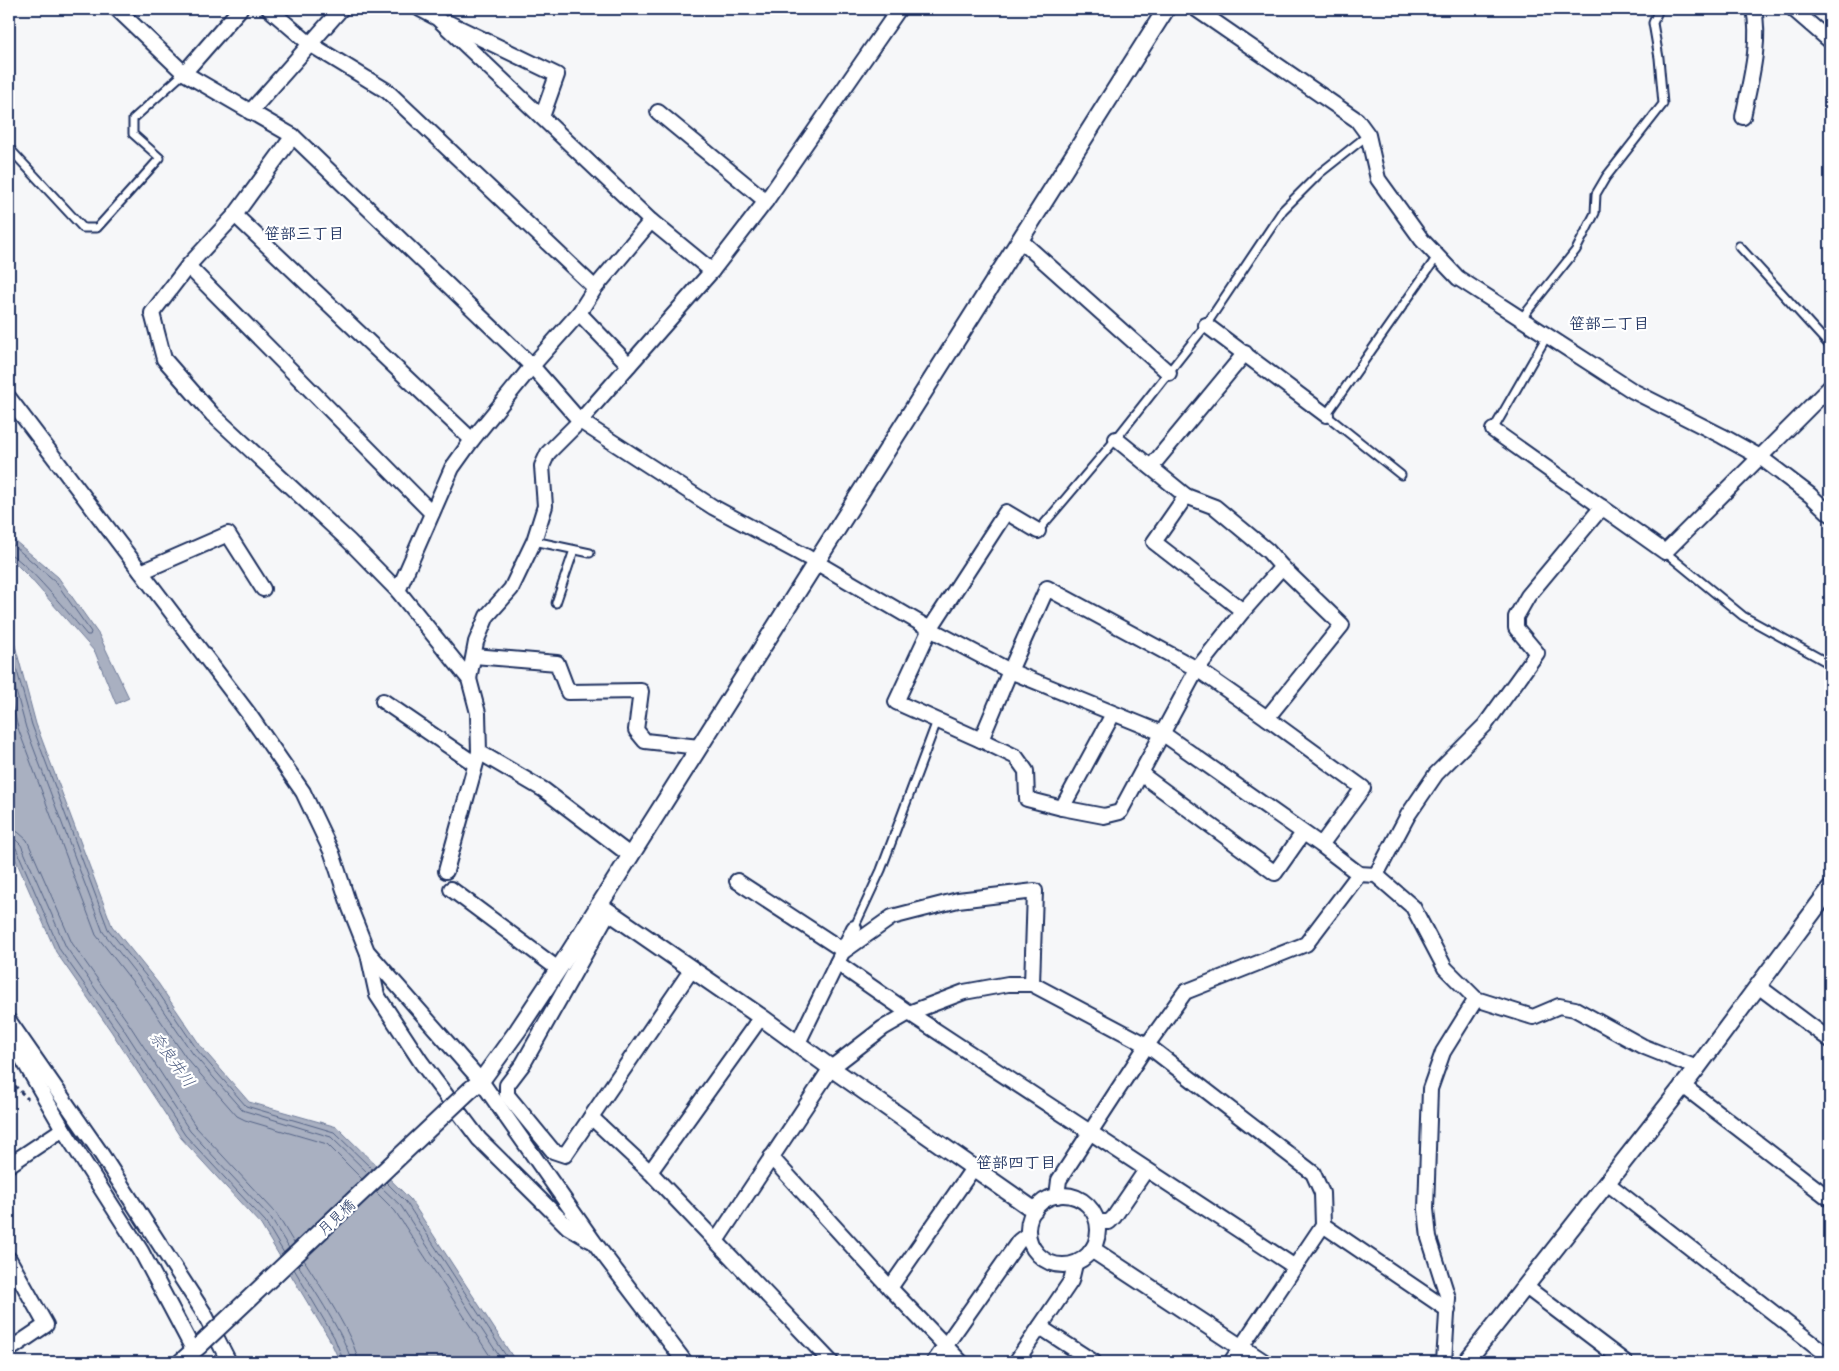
<svg xmlns="http://www.w3.org/2000/svg" width="1839" height="1371" viewBox="0 0 1839 1371" font-family="'Patrick Hand','Klee One',sans-serif">
  <rect width="100%" height="100%" fill="#f6f7f9"/>
  <filter id="ink" filterUnits="userSpaceOnUse"><feTurbulence type="fractalNoise" baseFrequency=".02" numOctaves="2"/><feDisplacementMap in="SourceGraphic" scale="10" xChannelSelector="R" yChannelSelector="G"/><feConvolveMatrix kernelMatrix="1 2 1 2 8 2 1 2 1" color-interpolation-filters="sRGB"/></filter>
  <g filter="url(#ink)">
    <g fill="#a9b0c1" stroke="#707c99">
      <polygon points="9,536 58,577 99,635 129,698 116,704 95,652 30,578 9,557"/>
      <polygon points="9,623 36,724 112,926 158,983 202,1048 249,1102 337,1127 410,1199 516,1362 340,1362 330,1340 261,1225 181,1138 111,1031 56,952 11,849 9,838"/>
    </g>
    <g fill="none" stroke-linecap="round" stroke-linejoin="round">
      <g stroke="#546386" stroke-width="1">
        <path d="M9 542 55 581 91 632 90 635H87C75 621 22 556 9 554"/>
        <polyline points="9,642 32,725 108,929 154,986 198,1051 246,1106 334,1132 372,1169"/>
        <polyline points="9,665 26,728 103,932 149,990 193,1054 242,1110 331,1137 368,1173"/>
        <polyline points="9,694 19,731 96,935 143,995 187,1059 237,1116 245,1120 327,1144 362,1179"/>
        <polyline points="9,830 18,832 27,840 72,943 127,1021 196,1127 276,1213 294,1243"/>
        <polyline points="9,838 16,840 21,845 66,947 121,1025 190,1131 270,1217 289,1248"/>
        <polyline points="9,844 13,845 16,848 60,950 115,1028 185,1135 265,1221 284,1253"/>
        <polyline points="386,1182 406,1202 510,1362"/>
        <polyline points="381,1187 401,1206 503,1362"/>
        <polyline points="376,1192 395,1211 494,1362"/>
        <path d="M304 1260C317 1281 357 1340 358 1362"/>
        <path d="M298 1265C311 1285 349 1342 351 1362"/>
        <polyline points="294,1269 334,1337 344,1362"/>
      </g>
      <g stroke="#1b2f5e" stroke-width="11">
        <g id="service">
          <polyline points="9,148 83,228 97,228 160,158 133,134 133,119 184,73"/>
          <polyline points="1739,246 1830,346"/>
          <polyline points="1521,319 1576,250 1595,213 1596,194 1606,177 1663,104 1659,58 1653,23 1659,9"/>
          <polyline points="1493,430 1547,336"/>
          <polyline points="1401,475 1326,415 1437,257"/>
          <polyline points="1038,531 1116,439 1206,325 1283,210 1320,173 1368,135"/>
          <polyline points="534,541 590,553"/>
          <polyline points="1665,552 1743,616 1830,664"/>
          <polyline points="556,603 574,550"/>
          <polyline points="854,928 881,870 937,721"/>
        </g>
      </g>
      <g stroke="#1b2f5e" stroke-width="18">
        <g id="minor">
          <polyline points="117,9 184,73 293,136 532,366 580,421 713,507 807,557 930,629 1010,671 981,740 896,702 930,629 1006,512 1038,531"/>
          <polyline points="269,9 310,44 387,91 595,288"/>
          <polyline points="420,9 437,18 651,221 712,271"/>
          <polyline points="1196,9 1357,120 1368,135 1378,179 1422,240 1458,278 1633,391 1722,436 1760,457 1810,495 1830,514"/>
          <polyline points="1793,9 1830,41"/>
          <polyline points="449,23 557,75 542,117"/>
          <polyline points="184,73 240,9"/>
          <polyline points="250,112 341,9"/>
          <polyline points="658,112 766,201"/>
          <path d="M1743 117C1750 82 1761 44 1754 9"/>
          <polyline points="293,136 235,215 188,266 152,313 164,359 212,414 349,541 398,591 469,679 478,713 479,752 544,790 631,856"/>
          <polyline points="235,215 472,440"/>
          <polyline points="1020,240 1169,373"/>
          <polyline points="188,266 432,513"/>
          <polyline points="579,313 629,365"/>
          <polyline points="1206,325 1326,415"/>
          <polyline points="9,398 248,713 303,792 332,853 350,908 367,951 481,1081 594,1242 685,1362"/>
          <polyline points="1493,430 1665,552 1830,387"/>
          <polyline points="1116,439 1186,496 1154,542 1243,611"/>
          <polyline points="1151,467 1245,353"/>
          <polyline points="1186,496 1215,507 1268,551 1282,567 1342,625 1267,718"/>
          <polyline points="141,572 228,534 263,589"/>
          <polyline points="398,591 452,468 472,440 532,366 579,313 595,288 651,221"/>
          <polyline points="474,656 557,663 568,692 641,691 636,730 645,741 699,747"/>
          <polyline points="469,679 476,642 487,616 511,589 534,541 545,506 542,466 548,453 580,421 712,271 766,201 899,9"/>
          <polyline points="383,701 475,764"/>
          <polyline points="981,740 1016,757 1026,771 1027,799 1062,808 1104,816 1120,812 1197,669 1243,611 1282,567"/>
          <polyline points="1141,774 1275,873 1303,833"/>
          <polyline points="1062,808 1113,714"/>
          <polyline points="1321,845 1363,788 1267,718 1197,669 1047,588 1010,671 1162,733 1321,845 1359,874"/>
          <polyline points="446,871 479,752"/>
          <polyline points="1376,875 1408,815 1436,774 1485,725 1537,653 1516,628 1516,617 1528,596 1602,507"/>
          <polyline points="737,881 844,951 892,917 958,900 1035,891 1032,984"/>
          <polyline points="451,889 558,969"/>
          <polyline points="609,911 523,1064 507,1085 507,1095 553,1151 565,1155 692,969"/>
          <polyline points="368,954 377,995 421,1062 479,1139 568,1227 590,1240"/>
          <polyline points="837,963 909,1013 1295,1267"/>
          <polyline points="1758,986 1830,1040"/>
          <polyline points="9,1021 100,1152 204,1313 229,1362"/>
          <polyline points="9,1034 11,1039 63,1129 141,1251 194,1351"/>
          <polyline points="798,1043 854,928"/>
          <polyline points="1682,1085 1830,1199"/>
          <polyline points="591,1117 650,1172 831,1362"/>
          <polyline points="771,1157 890,1288 961,1362"/>
          <polyline points="9,1165 63,1129"/>
          <polyline points="650,1172 761,1017"/>
          <polyline points="1607,1183 1830,1357"/>
          <circle cx="1063" cy="1230" r="35"/>
          <polyline points="1057,1196 1059,1180 1147,1045 1185,992 1306,944 1359,874 1376,875 1413,907 1445,968 1476,999 1533,1017 1559,1006 1575,1009 1642,1046 1697,1068"/>
          <polyline points="1098,1222 1109,1222 1114,1217 1146,1170"/>
          <polyline points="1323,1225 1448,1310"/>
          <polyline points="716,1241 831,1068 883,1028 909,1013 964,992 1008,984 1032,984 1147,1045 1313,1173 1322,1193 1323,1225 1231,1362"/>
          <polyline points="9,1259 46,1325 9,1350"/>
          <polyline points="1526,1287 1625,1362"/>
          <polyline points="890,1288 974,1167"/>
          <polyline points="1040,1327 1094,1362"/>
          <polyline points="934,1362 1019,1241 1028,1234"/>
          <polyline points="1016,1362 1071,1281 1075,1264"/>
          <polyline points="1444,1362 1448,1298 1429,1238 1426,1209 1430,1089 1443,1052 1476,999"/>
        </g>
      </g>
      <g stroke="#1b2f5e" stroke-width="20">
        <g id="tertiary">
          <polyline points="599,905 761,1017 831,1068 1034,1210"/>
          <polyline points="471,1089 481,1081 518,1030 569,953 1166,9"/>
          <polyline points="1093,1250 1263,1362"/>
          <polyline points="181,1362 200,1345"/>
          <polyline points="1466,1362 1697,1068 1830,889"/>
        </g>
      </g>
      <polyline stroke="#1b2f5e" stroke-width="3" stroke-dasharray="4 4" stroke-linecap="butt" points="9,1080 28,1099"/>
      <use href="#service" stroke="#fff" stroke-width="7"/>
      <use href="#minor" stroke="#fff" stroke-width="14"/>
      <use href="#tertiary" stroke="#fff" stroke-width="16"/>
      <g stroke="#1b2f5e" stroke-width="20" stroke-linecap="butt">
        <polyline id="tertiary-bridge" points="200,1345 471,1089"/>
      </g>
      <use href="#tertiary-bridge" stroke="#fff" stroke-width="16"/>
    </g>
  </g>
  <g text-anchor="middle" dominant-baseline="central" stroke-width="4.5" stroke-linejoin="round" paint-order="stroke">
    <g font-size="15" fill="#1b2f5e" stroke="#fff">
      <text transform="translate(336 1217) rotate(-43)">月見橋</text>
    </g>
    <g font-size="16" font-weight="bold" fill="#1b2f5e" stroke="#fff">
      <text x="304" y="233">笹部三丁目</text>
      <text x="1609" y="323">笹部二丁目</text>
      <text x="1016" y="1162">笹部四丁目</text>
    </g>
    <g font-size="16" font-style="italic" fill="#4d5c81" stroke="#fff">
      <text transform="translate(173 1059) rotate(54)">奈良井川</text>
    </g>
  </g>
  <rect width="1839" height="1371" fill="none" stroke="#fff" stroke-width="30"/>
  <rect x="15" y="15" width="1809" height="1341" fill="none" stroke="#1b2f5e" stroke-width="2" filter="url(#ink)"/>
</svg>
